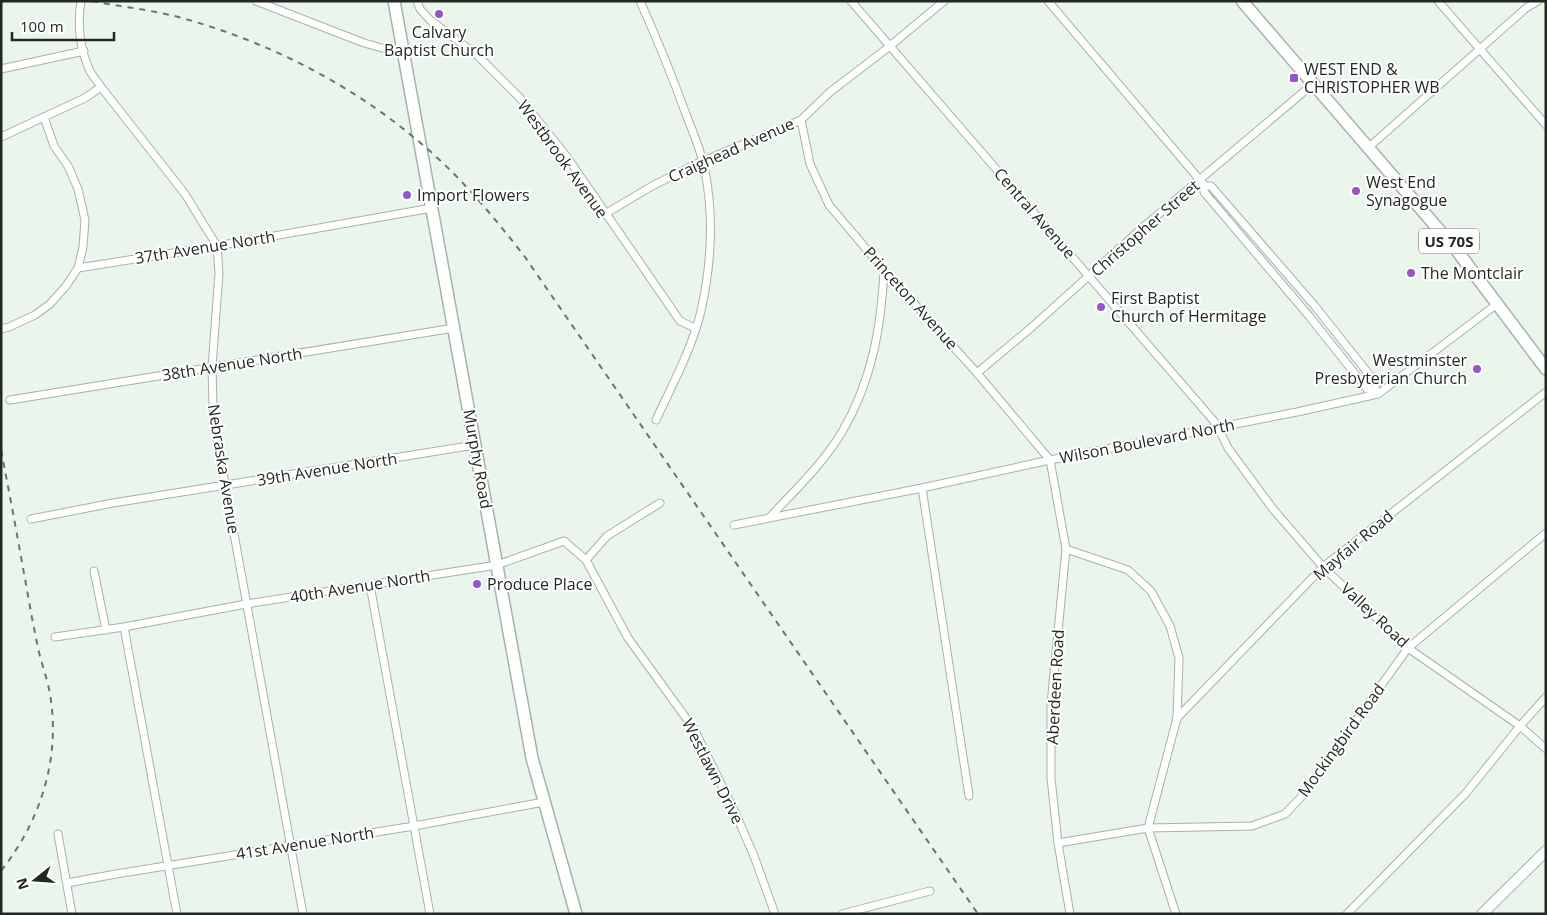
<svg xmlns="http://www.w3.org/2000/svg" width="1547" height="915" viewBox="0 0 1547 915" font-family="'Open Sans',sans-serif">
  <rect width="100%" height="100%" fill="#eaf6ec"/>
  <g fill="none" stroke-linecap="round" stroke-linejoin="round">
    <g stroke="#a7b2a9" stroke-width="9">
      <g id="street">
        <path d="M81 1C77 24 80 50 90 71 93 77 98 82 101 87L185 194 217 246 219 273 212 367 213 406 215 429 303 914"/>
        <polyline points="256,1 364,43 404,54"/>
        <polyline points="417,1 420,9 430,20 476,54 520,98 567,157 680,321 695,328"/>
        <path d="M640 1C657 39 673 78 687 117 694 135 702 153 705 171 714 217 711 266 701 311 692 349 672 385 656 420"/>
        <polyline points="851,1 1213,420 1218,427 1228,448 1273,509 1323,567 1408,648 1520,726 1546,749"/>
        <polyline points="1048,1 1205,186 1211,186 1314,305 1376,383 1375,390 1378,394"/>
        <polyline points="1438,1 1546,125"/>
        <polyline points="1,69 84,51"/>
        <polyline points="801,120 810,164 829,205 884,270 977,373 1050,460 1066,549 1051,704 1051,778 1058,843 1070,914"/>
        <polyline points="1,137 85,98 101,87"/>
        <polyline points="1368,148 1526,8 1538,1"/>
        <polyline points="1205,186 1204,192 1309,316 1367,389 1375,390"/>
        <polyline points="605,214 652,186 696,164 801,120 830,92 890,46 944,1"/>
        <polyline points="78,268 217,246 432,208"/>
        <polyline points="1,329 9,327 35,315 50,304 66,286 78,268 83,247 85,220 78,189 68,166 54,146 44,117"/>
        <polyline points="977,373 1033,326 1141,229 1313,84"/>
        <polyline points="10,400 454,328"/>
        <polyline points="922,488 969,796"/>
        <path d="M770 517C795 490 823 464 842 432 872 381 881 328 884 270"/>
        <polyline points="31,519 113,503 475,445"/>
        <polyline points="734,525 922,488 1050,460 1297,412 1378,394 1497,304"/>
        <polyline points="1066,549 1128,570 1151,591 1170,626 1179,658 1177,718 1148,828 1176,914"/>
        <polyline points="586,560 607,536 660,503"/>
        <polyline points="94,571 106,630"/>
        <polyline points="370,585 430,914"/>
        <polyline points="124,627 177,914"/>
        <polyline points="55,637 124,627 246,604 497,565 564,541 586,560 628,638 694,729 734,810 754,856 775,914"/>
        <polyline points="1177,718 1323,567 1546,392"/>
        <polyline points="58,834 72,914"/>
        <polyline points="1058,843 1148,828 1252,826 1285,814 1307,791 1357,719 1408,648 1546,533"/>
        <polyline points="67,883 116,874 414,826 544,802"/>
        <polyline points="842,914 930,891"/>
        <polyline points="1347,914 1466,793 1520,726 1546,697"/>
      </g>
    </g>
    <g stroke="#a7b2a9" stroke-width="12">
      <polyline id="secondary" points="1482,914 1546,851"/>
    </g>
    <g stroke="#a7b2a9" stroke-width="14">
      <g id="primary">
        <polyline points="394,1 532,758 576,914"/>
        <polyline points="1242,1 1458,252 1546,369"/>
      </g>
    </g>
    <use href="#street" stroke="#fff" stroke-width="7"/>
    <use href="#secondary" stroke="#fff" stroke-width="10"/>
    <use href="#primary" stroke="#fff" stroke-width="11"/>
    <g stroke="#6d746e" stroke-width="2" stroke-dasharray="6 6" stroke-linecap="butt">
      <path d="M92 1C122 7 153 10 182 18 286 47 383 101 458 178 482 203 504 230 525 257L978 914"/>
      <path d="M1 450C12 506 22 562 32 618 34 628 36 638 38 648 41 662 46 675 49 689 62 754 42 819 1 871"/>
    </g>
  </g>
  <g fill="#9753c8" stroke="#fff" stroke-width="2">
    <circle cx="439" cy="14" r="5"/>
    <rect x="1289" y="73" width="10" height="10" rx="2.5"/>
    <circle cx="1356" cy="191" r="5"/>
    <circle cx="407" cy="195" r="5"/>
    <circle cx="1411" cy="273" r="5"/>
    <circle cx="1101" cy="307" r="5"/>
    <circle cx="1477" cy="369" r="5"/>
    <circle cx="477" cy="584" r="5"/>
  </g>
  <g text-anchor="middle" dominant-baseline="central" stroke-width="4" stroke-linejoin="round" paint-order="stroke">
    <rect fill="#fff" stroke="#666866" stroke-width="1" x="1419" y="228.5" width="60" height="25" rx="4"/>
    <g font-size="15" font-weight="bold" fill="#242825">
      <text x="1449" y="241">US 70S</text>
    </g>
    <g font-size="16" fill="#242825" stroke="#fff" text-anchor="start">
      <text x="439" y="32" text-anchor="middle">Calvary<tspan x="439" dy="18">Baptist Church</tspan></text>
      <text x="1304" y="69">WEST END &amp;<tspan x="1304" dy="18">CHRISTOPHER WB</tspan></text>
      <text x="1366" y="182">West End<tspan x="1366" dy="18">Synagogue</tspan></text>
      <text x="417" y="195">Import Flowers</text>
      <text x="1421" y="273">The Montclair</text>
      <text x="1111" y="298">First Baptist<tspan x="1111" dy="18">Church of Hermitage</tspan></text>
      <text x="1467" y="360" text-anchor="end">Westminster<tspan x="1467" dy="18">Presbyterian Church</tspan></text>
      <text x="487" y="584">Produce Place</text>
    </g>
    <g font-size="16" fill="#242825" stroke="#fff">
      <text transform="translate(731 150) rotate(-24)">Craighead Avenue</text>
      <text transform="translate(563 159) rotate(54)">Westbrook Avenue</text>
      <text transform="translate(1035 213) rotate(49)">Central Avenue</text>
      <text transform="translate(1145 228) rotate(-41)">Christopher Street</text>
      <text transform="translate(205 247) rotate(-9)">37th Avenue North</text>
      <text transform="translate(911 298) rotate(48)">Princeton Avenue</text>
      <text transform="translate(232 364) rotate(-9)">38th Avenue North</text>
      <text transform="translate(1147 441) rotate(-11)">Wilson Boulevard North</text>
      <text transform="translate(478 459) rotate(80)">Murphy Road</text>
      <text transform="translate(224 469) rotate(81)">Nebraska Avenue</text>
      <text transform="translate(327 469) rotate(-9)">39th Avenue North</text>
      <text transform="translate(1353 545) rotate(-40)">Mayfair Road</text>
      <text transform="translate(360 586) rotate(-9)">40th Avenue North</text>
      <text transform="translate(1375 615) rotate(43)">Valley Road</text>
      <text transform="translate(1055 687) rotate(-87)">Aberdeen Road</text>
      <text transform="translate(1341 740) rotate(-54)">Mockingbird Road</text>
      <text transform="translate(713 771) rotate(63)">Westlawn Drive</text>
      <text transform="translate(305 843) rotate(-9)">41st Avenue North</text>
    </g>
  </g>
  <rect width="1547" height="915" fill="none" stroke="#242825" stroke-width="5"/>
  <g transform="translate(35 880) rotate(253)" stroke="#ffffff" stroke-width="4" paint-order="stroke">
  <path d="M0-4L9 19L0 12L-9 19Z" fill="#242825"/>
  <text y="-8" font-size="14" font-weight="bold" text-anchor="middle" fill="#242825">N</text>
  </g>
  <path d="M12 32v8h102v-8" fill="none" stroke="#242825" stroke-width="2.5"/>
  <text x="20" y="32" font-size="15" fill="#242825" stroke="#ffffff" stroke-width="4" paint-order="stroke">100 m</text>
</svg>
